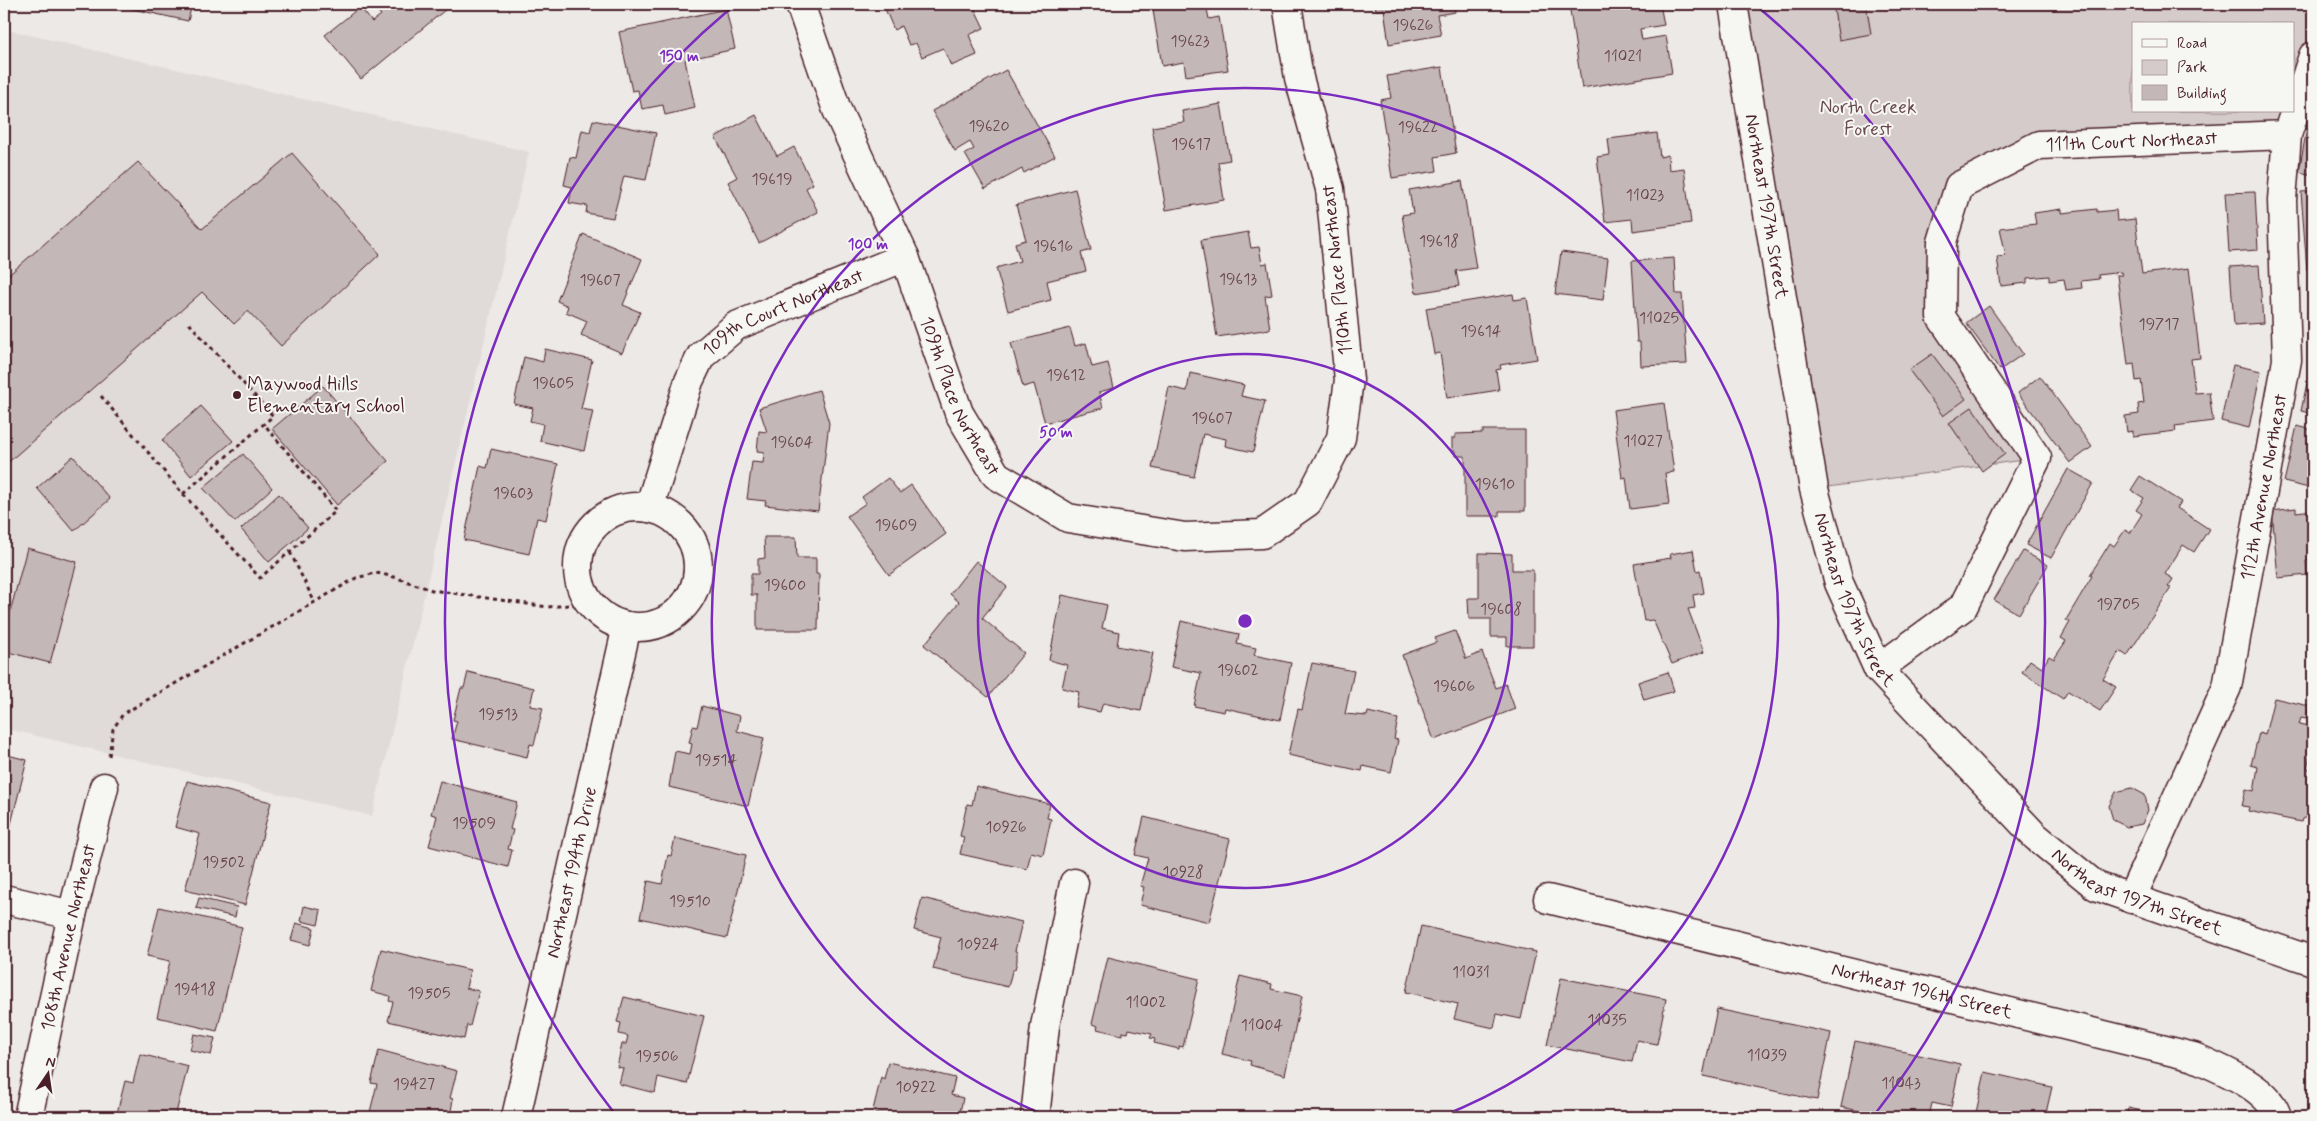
<svg xmlns="http://www.w3.org/2000/svg" width="2317" height="1121" viewBox="0 0 2317 1121" font-family="Mynerve,sans-serif">
  <rect width="100%" height="100%" fill="#ece9e6"/>
  <filter id="ink" filterUnits="userSpaceOnUse"><feTurbulence type="fractalNoise" baseFrequency=".02" numOctaves="2"/><feDisplacementMap in="SourceGraphic" scale="10" xChannelSelector="R" yChannelSelector="G"/><feConvolveMatrix kernelMatrix="1 2 1 2 8 2 1 2 1" color-interpolation-filters="sRGB"/></filter>
  <g filter="url(#ink)">
    <polygon fill="#e0dad8" points="4,29 529,152 372,816 4,728"/>
    <path fill="#d4cbca" stroke="#8f757a" fill-rule="evenodd" d="M1733 4H2313V56L2287 135 2039 145 1959 186 1941 317 2037 458 1814 489ZM2133 24H2293V111H2133Z"/>
    <g fill="#c4b7b7" stroke="#4a1f2b">
      <polygon points="110,4 192,4 188,21"/>
      <polygon points="371,4 451,4 451,5 361,79 325,35 360,7 372,22 381,15"/>
      <polygon points="883,4 963,4 965,8 973,5 984,28 969,35 977,55 951,66 943,48 922,57 916,43 909,45 901,26 894,30"/>
      <polygon points="1152,4 1206,4 1209,19 1219,17 1228,70 1186,76 1184,62 1162,66"/>
      <polygon points="1375,4 1454,4 1455,12 1437,15 1441,35 1389,44 1384,9 1376,10"/>
      <polygon points="1569,4 1660,4 1664,25 1640,29 1642,40 1666,36 1672,73 1582,88"/>
      <polygon points="1833,4 1866,4 1871,34 1839,40"/>
      <polygon points="726,9 735,49 685,60 695,108 665,115 663,105 642,109 638,90 632,91 619,32"/>
      <polygon points="1442,67 1456,153 1435,157 1437,171 1392,178 1380,100 1391,98 1387,76"/>
      <polygon points="1006,70 1055,156 1024,173 1022,169 985,189 965,154 974,149 970,142 955,151 932,111"/>
      <polygon points="1221,104 1230,160 1218,162 1224,200 1166,210 1152,127 1184,122 1182,111"/>
      <polygon points="756,115 777,156 794,147 813,184 806,188 818,212 759,243 728,182 737,177 715,137"/>
      <polygon points="2309,116 2313,117 2313,175 2299,172"/>
      <polygon points="593,120 656,133 646,180 624,176 613,218 586,213 587,206 569,203 572,187 564,185 570,157 576,158 582,130 590,132"/>
      <polygon points="1657,133 1660,157 1668,155 1669,170 1684,168 1691,223 1633,231 1632,219 1605,222 1597,157 1610,155 1608,139"/>
      <polygon points="292,153 380,254 281,346 248,311 234,324 202,292 4,466 4,279 138,162 202,229"/>
      <polygon points="1462,181 1476,268 1456,271 1459,286 1416,293 1402,215 1413,213 1409,190"/>
      <polygon points="1075,189 1091,250 1081,253 1086,271 1047,281 1051,300 1008,311 996,268 1020,261 1015,243 1026,240 1016,205"/>
      <polygon points="2313,191 2313,270 2307,270 2301,192"/>
      <polygon points="2255,192 2258,250 2229,252 2225,193"/>
      <polygon points="2062,209 2062,213 2097,209 2097,212 2116,210 2117,221 2135,219 2142,274 2189,268 2200,358 2191,359 2195,393 2209,392 2213,421 2175,426 2176,431 2133,436 2133,431 2127,432 2125,416 2139,414 2138,404 2144,403 2141,380 2136,381 2134,364 2128,365 2117,275 2122,275 2121,272 2098,275 2099,279 2081,281 2082,288 2066,290 2064,279 2049,281 2049,276 2027,278 2027,283 2001,286 1997,257 2006,256 2000,228 2036,224 2034,213"/>
      <polygon points="1248,232 1251,248 1259,247 1262,264 1267,263 1272,295 1265,296 1270,329 1217,337 1201,240"/>
      <polygon points="583,234 642,259 623,305 640,312 622,353 581,335 587,321 566,312 568,306 557,301"/>
      <polygon points="1561,252 1608,258 1603,300 1555,294"/>
      <polygon points="1674,258 1676,294 1682,294 1687,364 1641,366 1640,342 1637,342 1632,261"/>
      <polygon points="2259,265 2263,323 2234,325 2230,267"/>
      <polygon points="1513,294 1514,300 1527,298 1537,359 1500,365 1501,369 1496,370 1499,390 1447,398 1440,353 1434,354 1426,308"/>
      <polygon points="1989,306 2023,354 2000,370 1966,323"/>
      <polygon points="1070,328 1075,346 1086,343 1092,367 1108,363 1114,388 1099,392 1103,408 1045,423 1034,384 1023,387 1011,343"/>
      <polygon points="545,349 592,360 581,409 593,411 584,451 540,441 543,424 530,421 533,408 514,404 524,357 543,362"/>
      <polygon points="1932,354 1966,399 1943,416 1909,370"/>
      <polygon points="2313,355 2313,414 2301,411"/>
      <polygon points="2233,365 2261,371 2249,428 2221,421"/>
      <polygon points="1190,373 1244,385 1241,396 1265,401 1253,452 1225,446 1226,439 1203,434 1194,477 1152,468 1169,387 1187,391"/>
      <polygon points="2040,376 2092,447 2070,463 2018,393"/>
      <polygon points="323,386 388,461 337,505 272,429"/>
      <polygon points="819,390 829,423 818,511 765,505 766,501 747,499 752,462 763,463 764,452 757,451 759,431 767,432 759,408"/>
      <polygon points="1664,403 1674,472 1665,473 1669,504 1630,509 1626,477 1622,478 1613,410"/>
      <polygon points="201,406 233,441 191,476 162,440"/>
      <polygon points="1972,407 2005,454 1982,471 1949,423"/>
      <polygon points="2297,426 2313,430 2313,489 2284,482"/>
      <polygon points="1483,430 1525,430 1525,511 1499,511 1499,516 1465,516 1465,456 1455,456 1455,451 1452,451 1452,438 1455,438 1455,434 1483,433"/>
      <polygon points="491,449 558,464 546,520 537,518 529,554 464,540 480,466 487,468"/>
      <polygon points="243,454 272,488 235,522 203,488"/>
      <polygon points="73,456 110,499 74,531 37,488"/>
      <polygon points="2068,469 2093,483 2051,558 2026,545"/>
      <polygon points="2140,476 2181,502 2177,508 2209,529 2194,552 2183,545 2165,574 2173,579 2168,587 2171,588 2127,656 2120,651 2103,679 2116,687 2100,711 2068,691 2063,699 2022,672 2030,660 2042,668 2049,656 2054,659 2066,641 2061,638 2070,622 2066,620 2092,576 2090,575 2110,543 2114,546 2125,530 2130,533 2142,514 2136,510 2144,498 2131,490"/>
      <polygon points="888,478 900,493 911,485 946,534 889,575 847,516 866,503 862,497"/>
      <polygon points="279,494 308,528 269,562 241,529"/>
      <polygon points="2296,508 2296,512 2313,510 2313,560 2306,561 2307,575 2278,578 2272,511"/>
      <polygon points="764,537 796,537 797,558 816,558 816,574 819,574 818,630 757,630 757,595 751,595 751,574 758,574 758,559 765,558"/>
      <polygon points="27,548 77,562 50,663 4,651 4,635"/>
      <polygon points="1693,550 1697,571 1700,570 1704,593 1693,595 1695,608 1688,609 1704,652 1672,664 1653,620 1644,621 1634,564 1671,558 1670,554"/>
      <polygon points="2023,551 2048,565 2019,614 1994,600"/>
      <polygon points="1479,553 1512,554 1512,570 1533,570 1533,646 1507,646 1507,637 1491,637 1491,619 1469,619 1468,598 1479,598"/>
      <polygon points="976,561 1007,587 982,618 1024,653 988,697 924,645 959,602 950,594"/>
      <polygon points="1062,595 1107,605 1102,628 1119,632 1117,646 1153,653 1141,711 1103,703 1100,712 1076,707 1079,692 1062,688 1067,665 1049,660"/>
      <polygon points="1181,621 1239,634 1237,644 1256,648 1254,655 1291,663 1280,720 1225,708 1224,712 1194,706 1201,673 1171,667"/>
      <polygon points="1455,631 1466,659 1482,652 1496,688 1506,684 1515,709 1434,740 1402,655 1437,642 1435,638"/>
      <polygon points="1312,663 1354,671 1345,714 1367,716 1368,712 1398,719 1394,739 1398,740 1391,772 1363,766 1362,771 1288,755 1298,709 1302,710"/>
      <polygon points="468,672 534,688 530,706 543,708 534,745 530,744 527,757 452,739 457,721 453,720 461,688 464,688"/>
      <polygon points="1668,672 1674,691 1644,700 1638,682"/>
      <polygon points="2274,698 2309,706 2306,719 2301,718 2299,724 2313,727 2313,743 2307,768 2313,770 2310,783 2313,785 2313,814 2302,819 2301,822 2248,811 2249,807 2242,806 2246,789 2254,791 2258,767 2251,765 2259,733 2265,735"/>
      <polygon points="702,706 740,716 737,731 764,738 748,806 669,787 675,751 690,754 692,744 689,743 693,726 697,727"/>
      <polygon points="4,754 27,760 5,848 4,847"/>
      <polygon points="187,781 271,802 245,905 185,890 200,834 175,827"/>
      <polygon points="440,781 517,802 510,829 513,830 508,849 512,850 508,867 429,846 437,816 431,814"/>
      <polygon points="976,786 1050,804 1047,818 1051,819 1043,855 1031,852 1027,869 960,854 964,837 960,836 967,804 972,805"/>
      <polygon points="2132,788 2145,795 2148,810 2142,824 2127,827 2113,820 2109,806 2116,792"/>
      <polygon points="1144,817 1230,839 1209,922 1140,905 1144,887 1140,886 1148,858 1135,855"/>
      <polygon points="675,838 746,855 727,938 640,918 648,881 662,884 668,855 671,856"/>
      <polygon points="199,898 237,907 235,917 196,908"/>
      <polygon points="922,898 1022,922 1015,951 1017,952 1017,961 1015,969 1012,971 1008,987 933,969 941,937 914,930"/>
      <polygon points="304,906 321,910 318,925 301,921"/>
      <polygon points="159,907 242,927 217,1031 157,1017 170,961 147,956"/>
      <polygon points="296,923 314,928 310,945 291,940"/>
      <polygon points="1421,926 1536,952 1521,1019 1497,1014 1494,1028 1454,1019 1458,1004 1406,992"/>
      <polygon points="381,949 470,970 466,988 479,991 470,1026 467,1025 464,1039 388,1021 393,1002 389,1001 390,996 371,991"/>
      <polygon points="1108,957 1199,979 1183,1047 1179,1046 1179,1049 1154,1043 1155,1039 1150,1038 1152,1034 1129,1029 1128,1033 1122,1032 1122,1035 1097,1029 1098,1026 1092,1024"/>
      <polygon points="1240,976 1272,984 1271,989 1302,996 1285,1075 1250,1065 1251,1061 1222,1054"/>
      <polygon points="1561,978 1666,999 1657,1044 1637,1040 1632,1062 1547,1045"/>
      <polygon points="624,997 704,1016 687,1084 658,1077 655,1093 619,1084 623,1068 617,1067 622,1044 626,1044 628,1036 619,1034 621,1023 617,1022"/>
      <polygon points="1717,1009 1831,1033 1817,1100 1703,1076"/>
      <polygon points="194,1034 215,1038 211,1055 190,1050"/>
      <polygon points="1855,1041 1960,1064 1951,1107 1932,1103 1929,1117 1888,1117 1841,1107"/>
      <polygon points="379,1050 457,1071 450,1098 453,1099 450,1117 369,1116 377,1084 371,1083"/>
      <polygon points="140,1054 188,1066 175,1117 116,1117 125,1081 133,1083"/>
      <polygon points="888,1062 955,1078 951,1095 963,1098 959,1117 875,1117 877,1110 873,1110 881,1077 884,1079"/>
      <polygon points="1985,1072 2052,1087 2045,1117 1975,1117"/>
      <polygon points="2128,1108 2171,1117 2126,1117"/>
    </g>
    <g fill="none" stroke-linecap="round" stroke-linejoin="round">
      <g stroke="#4a1f2b" stroke-width="31">
        <g id="minor">
          <path id="s1" d="M800 4 837 110 905 257 959 413 996 475 1068 518 1185 537 1262 534 1308 502 1341 438 1349 380 1330 189 1299 78 1287 4"/>
          <path id="s2" d="M1733 4 1814 489 1839 583 1878 669 2035 836 2096 886 2313 961"/>
          <circle cx="638" cy="567" r="60"/>
          <path id="s3" d="M649 508 689 381 701 356 736 326 905 257"/>
          <path id="s4" d="M1878 669 1963 607 2037 458 1941 317 1942 242 1959 186 2039 145 2287 135"/>
          <polyline points="4,899 72,915"/>
          <path id="s5" d="M1548 899 2194 1057C2218 1068 2271 1088 2277 1117"/>
          <path id="s6" d="M2131 899 2227 687 2287 360 2282 200 2287 135 2313 56"/>
          <path id="s7" d="M28 1117 72 915 104 787"/>
          <path id="s8" d="M516 1117 627 626"/>
          <polyline points="1035,1117 1045,1026 1074,883"/>
        </g>
      </g>
      <g stroke="#4a1f2b" stroke-width="3" stroke-dasharray="4 4" stroke-linecap="butt">
        <polyline points="101,396 183,494 260,578 336,511 264,424"/>
        <polyline points="183,494 273,416 187,321"/>
        <polyline points="290,552 314,601"/>
        <polyline points="109,756 113,729 123,714 356,578 376,573 391,576 432,590 548,607 590,603"/>
      </g>
      <use href="#minor" stroke="#f6f6f2" stroke-width="28"/>
    </g>
  </g>
  <g fill="none" stroke="#7b2cbf" stroke-width="2.5">
    <circle cx="1245" cy="621" r="267"/>
    <path d="M1050 1117A533 533 0 1 1 1440 1117"/>
    <path d="M615 1114A800 800 0 0 1 731 8M1759 8A800 800 0 0 1 1875 1114"/>
  </g>
  <circle fill="#4a1f2b" stroke="#f6f6f2" stroke-width="2" cx="237" cy="395" r="5"/>
  <g text-anchor="middle" dominant-baseline="central" stroke-width="4" stroke-linejoin="round" paint-order="stroke">
    <g font-size="16" fill="#68454e">
      <text x="1413" y="25">19626</text>
      <text x="1190" y="41">19623</text>
      <text x="1623" y="56">11021</text>
      <text x="989" y="126">19620</text>
      <text x="1418" y="127">19622</text>
      <text x="1191" y="144">19617</text>
      <text x="772" y="179">19619</text>
      <text x="1645" y="195">11023</text>
      <text x="1439" y="241">19618</text>
      <text x="1053" y="246">19616</text>
      <text x="1238" y="279">19613</text>
      <text x="600" y="280">19607</text>
      <text x="1659" y="318">11025</text>
      <text x="2159" y="324">19717</text>
      <text x="1481" y="331">19614</text>
      <text x="1066" y="375">19612</text>
      <text x="553" y="383">19605</text>
      <text x="1212" y="418">19607</text>
      <text x="1643" y="441">11027</text>
      <text x="792" y="442">19604</text>
      <text x="1495" y="484">19610</text>
      <text x="513" y="493">19603</text>
      <text x="896" y="525">19609</text>
      <text x="785" y="585">19600</text>
      <text x="2118" y="604">19705</text>
      <text x="1501" y="609">19608</text>
      <text x="1238" y="670">19602</text>
      <text x="1454" y="686">19606</text>
      <text x="498" y="714">19513</text>
      <text x="716" y="760">19514</text>
      <text x="474" y="823">19509</text>
      <text x="1006" y="827">10926</text>
      <text x="224" y="862">19502</text>
      <text x="1183" y="872">10928</text>
      <text x="690" y="901">19510</text>
      <text x="978" y="944">10924</text>
      <text x="1471" y="972">11031</text>
      <text x="195" y="989">19418</text>
      <text x="429" y="993">19505</text>
      <text x="1146" y="1002">11002</text>
      <text x="1607" y="1020">11035</text>
      <text x="1262" y="1025">11004</text>
      <text x="1767" y="1055">11039</text>
      <text x="657" y="1056">19506</text>
      <text x="1901" y="1083">11043</text>
      <text x="414" y="1084">19427</text>
      <text x="916" y="1087">10922</text>
    </g>
    <g font-size="19" fill="#6c4a53" stroke="#f6f6f2">
      <text x="1868" y="107">North Creek<tspan x="1868" dy="22">Forest</tspan></text>
    </g>
    <g font-size="19" fill="#4a1f2b" stroke="#f6f6f2">
      <text stroke="none"><textPath href="#s4" startOffset="758">111th Court Northeast</textPath></text>
      <text stroke="none"><textPath href="#s2" startOffset="205">Northeast 197th Street</textPath></text>
      <text transform="translate(1337 270) rotate(-96)">110th Place Northeast</text>
      <text stroke="none"><textPath href="#s3" startOffset="255">109th Court Northeast</textPath></text>
      <text stroke="none"><textPath href="#s1" startOffset="424">109th Place Northeast</textPath></text>
      <text stroke="none"><textPath href="#s6" startOffset="436">112th Avenue Northeast</textPath></text>
      <text stroke="none"><textPath href="#s2" startOffset="610">Northeast 197th Street</textPath></text>
      <text stroke="none"><textPath href="#s8" startOffset="251">Northeast 194th Drive</textPath></text>
      <text stroke="none"><textPath href="#s2" startOffset="1031">Northeast 197th Street</textPath></text>
      <text stroke="none"><textPath href="#s7" startOffset="184">108th Avenue Northeast</textPath></text>
      <text stroke="none"><textPath href="#s5" startOffset="385">Northeast 196th Street</textPath></text>
    </g>
    <g font-size="19" fill="#4a1f2b" stroke="#f6f6f2" text-anchor="start">
      <text x="247" y="384">Maywood Hills<tspan x="247" dy="22">Elementary School</tspan></text>
    </g>
  </g>
  <circle cx="1245" cy="621" r="8" fill="#7b2cbf" stroke="#f6f6f2" stroke-width="2.5"/>
  <g font-size="15" text-anchor="middle" font-weight="bold" fill="#7b2cbf" stroke="#f6f6f2" stroke-width="4" stroke-linejoin="round" paint-order="stroke">
    <text x="679" y="61">150 m</text>
    <text x="868" y="249">100 m</text>
    <text x="1056" y="437">50 m</text>
  </g>
  <rect width="2317" height="1121" fill="none" stroke="#f6f6f2" stroke-width="20"/>
  <rect x="10" y="10" width="2297" height="1101" fill="none" stroke="#4a1f2b" stroke-width="2" filter="url(#ink)"/>
  <rect x="2132" y="22" width="162" height="90" fill="#f6f6f2" stroke="#b1a0a2"/>
  <rect x="2142" y="39" width="25" height="8" fill="#f6f6f2" stroke="#b1a0a2"/>
  <text x="2177" y="48" font-size="15" fill="#4a1f2b">Road</text>
  <rect x="2142" y="60" width="25" height="15" fill="#d4cbca" stroke="#b1a0a2"/>
  <text x="2177" y="72" font-size="15" fill="#4a1f2b">Park</text>
  <rect x="2142" y="85" width="25" height="15" fill="#c4b7b7" stroke="#b1a0a2"/>
  <text x="2177" y="98" font-size="15" fill="#4a1f2b">Building</text>
  <g transform="translate(48 1074) rotate(13)" stroke="#f6f6f2" stroke-width="4" paint-order="stroke">
  <path d="M0-4L9 19L0 12L-9 19Z" fill="#4a1f2b"/>
  <text y="-8" font-size="14" font-weight="bold" text-anchor="middle" fill="#4a1f2b">N</text>
  </g>
</svg>
